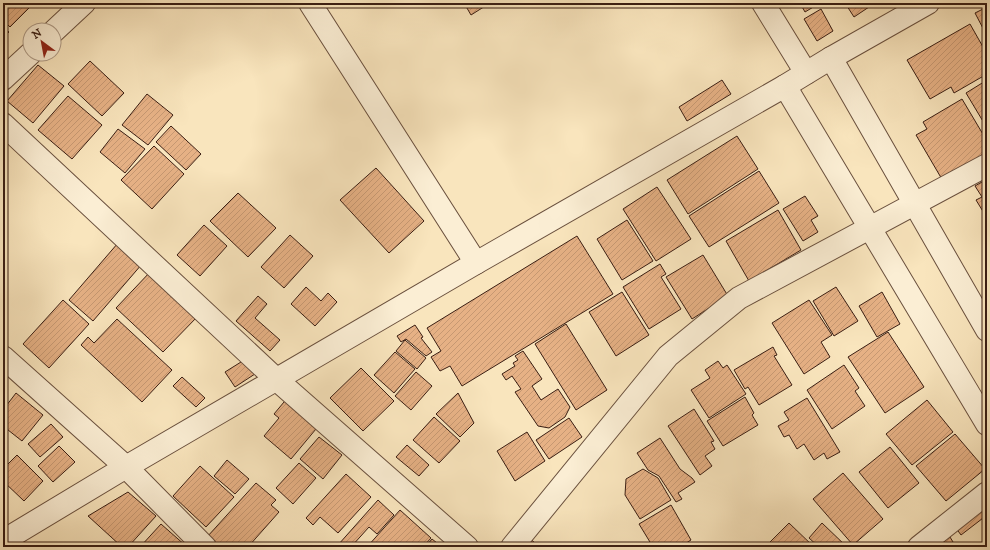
<svg xmlns="http://www.w3.org/2000/svg" width="990" height="550" viewBox="0 0 990 550" font-family="'IM FELL DW Pica',serif">
  <defs>
    <pattern id="building-hatch" width="6" height="6" patternUnits="userSpaceOnUse"><rect width="6" height="6" fill="#e6b185"/><path d="M-1 1l2-2M0 6l6-6M5 7l2-2" fill="none" stroke="#c69872"/></pattern>
  </defs>
  <rect width="100%" height="100%" fill="#f9e5bd"/>
  <filter id="stains"><feTurbulence type="fractalNoise" baseFrequency=".005" numOctaves="4"/><feColorMatrix values="0 0 0 0 .2 0 0 0 0 .09 0 0 0 0 .02 0 0 0 .5 -.17"/></filter>
  <radialGradient id="worn" r=".72"><stop offset=".6" stop-color="#630" stop-opacity="0"/><stop offset="1" stop-color="#630" stop-opacity=".3"/></radialGradient>
  <g fill="url(#building-hatch)" stroke="#3a1e13">
    <polygon points="3,3 34,3 10,27 3,20"/>
    <polygon points="464,3 490,3 471,15"/>
    <polygon points="800,3 820,3 805,12"/>
    <polygon points="845,3 875,3 854,17"/>
    <polygon points="987,7 987,36 975,13"/>
    <polygon points="821,9 833,31 817,41 804,19"/>
    <polygon points="970,24 987,54 987,74 954,93 951,87 930,99 907,60"/>
    <polygon points="3,27 9,32 3,38"/>
    <polygon points="90,61 124,93 102,116 68,84"/>
    <polygon points="38,65 64,86 33,123 7,101"/>
    <polygon points="722,80 731,94 687,121 679,107"/>
    <polygon points="987,80 987,128 966,93"/>
    <polygon points="147,94 173,115 148,145 122,125"/>
    <polygon points="68,96 102,125 72,159 38,130"/>
    <polygon points="962,99 987,141 987,154 943,181 916,135 927,129 923,122"/>
    <polygon points="171,126 201,154 186,170 156,142"/>
    <polygon points="118,129 145,149 125,173 100,152"/>
    <polygon points="737,136 758,169 688,214 667,180"/>
    <polygon points="154,146 184,174 152,209 121,180"/>
    <polygon points="376,168 424,221 389,253 340,200"/>
    <polygon points="759,171 779,203 709,247 689,216"/>
    <polygon points="987,179 987,218 976,200 982,197 975,186"/>
    <polygon points="657,187 691,239 656,261 623,209"/>
    <polygon points="238,193 276,228 248,257 210,221"/>
    <polygon points="805,196 818,216 811,220 818,232 803,241 783,209"/>
    <polygon points="778,210 801,250 749,281 726,241"/>
    <polygon points="627,220 653,261 622,280 597,239"/>
    <polygon points="204,225 227,246 200,276 177,255"/>
    <polygon points="290,235 313,256 284,288 261,267"/>
    <polygon points="577,236 613,294 462,386 450,366 440,371 431,357 441,351 427,328"/>
    <polygon points="118,243 142,264 93,321 69,300"/>
    <polygon points="703,255 728,296 692,319 666,277"/>
    <polygon points="660,264 666,274 661,277 681,309 649,329 623,287"/>
    <polygon points="151,271 198,316 163,352 116,308"/>
    <polygon points="306,287 321,301 328,293 337,302 315,326 291,304"/>
    <polygon points="836,287 858,321 834,336 813,301"/>
    <polygon points="622,292 649,335 616,356 589,312"/>
    <polygon points="882,292 900,324 877,337 859,306"/>
    <polygon points="258,296 267,304 255,318 280,340 270,351 236,321"/>
    <polygon points="63,300 89,324 49,368 23,344"/>
    <polygon points="809,300 832,335 821,342 830,357 804,374 772,323"/>
    <polygon points="117,319 172,370 142,402 81,345 88,337 94,343"/>
    <polygon points="566,324 607,390 576,410 535,344"/>
    <polygon points="415,325 423,337 421,338 432,352 426,356 406,339 401,342 397,336"/>
    <polygon points="888,332 924,387 885,413 848,357"/>
    <polygon points="405,340 426,358 417,369 396,351"/>
    <polygon points="773,347 777,355 774,356 792,385 759,405 748,387 745,389 734,370"/>
    <polygon points="523,351 542,379 532,386 541,400 558,389 570,407 565,417 549,428 538,426 515,392 521,389 512,376 506,380 502,374 515,366 513,363 518,360 515,356"/>
    <polygon points="395,352 415,369 394,393 374,375"/>
    <polygon points="249,357 258,372 235,387 225,372"/>
    <polygon points="718,361 723,368 727,365 746,394 709,418 691,390 710,378 705,370"/>
    <polygon points="844,365 859,388 855,391 865,406 832,429 807,390"/>
    <polygon points="361,368 394,401 363,431 330,398"/>
    <polygon points="416,372 432,386 411,410 395,396"/>
    <polygon points="182,377 205,398 196,407 173,386"/>
    <polygon points="16,393 43,415 22,441 3,426 3,410"/>
    <polygon points="458,393 474,423 460,437 436,414"/>
    <polygon points="289,396 321,423 291,459 264,436 279,418 274,414"/>
    <polygon points="745,397 754,413 752,415 758,425 723,446 707,421"/>
    <polygon points="807,398 840,452 827,459 824,453 814,460 804,444 797,449 789,435 784,437 778,426 789,420 784,412"/>
    <polygon points="927,400 953,432 912,465 886,434"/>
    <polygon points="694,409 714,441 711,442 715,449 705,456 712,466 700,475 668,426"/>
    <polygon points="434,417 460,441 439,463 413,440"/>
    <polygon points="569,418 582,437 549,459 536,440"/>
    <polygon points="51,424 63,437 40,457 28,444"/>
    <polygon points="527,432 545,461 515,481 497,451"/>
    <polygon points="955,434 985,469 946,501 916,466"/>
    <polygon points="319,437 342,455 323,479 300,459"/>
    <polygon points="660,438 680,469 692,478 695,482 678,493 682,499 676,502 659,476 648,470 637,453"/>
    <polygon points="407,445 429,465 419,476 396,457"/>
    <polygon points="59,446 75,462 53,482 38,466"/>
    <polygon points="890,447 919,483 888,508 859,472"/>
    <polygon points="17,455 43,481 24,501 3,481 3,469"/>
    <polygon points="227,460 249,479 235,494 214,476"/>
    <polygon points="299,463 316,478 293,504 276,488"/>
    <polygon points="200,466 234,497 206,527 173,496"/>
    <polygon points="643,469 658,478 671,500 640,519 625,495 626,479"/>
    <polygon points="843,473 883,519 853,545 813,499"/>
    <polygon points="346,474 371,497 338,533 320,517 313,525 306,518"/>
    <polygon points="256,483 276,500 271,505 279,512 248,547 218,547 207,537"/>
    <polygon points="128,492 156,516 128,547 122,547 88,516"/>
    <polygon points="987,499 987,515 961,535 953,524"/>
    <polygon points="378,500 394,515 377,534 369,527 351,547 340,547 338,545"/>
    <polygon points="671,505 691,540 680,547 653,547 639,524"/>
    <polygon points="400,510 431,538 423,547 367,547"/>
    <polygon points="789,523 814,547 765,547"/>
    <polygon points="822,523 847,547 819,547 809,538"/>
    <polygon points="161,524 186,546 185,547 140,547"/>
    <polygon points="950,537 956,547 935,547"/>
    <polygon points="432,539 442,547 425,547"/>
    <polygon points="532,540 538,547 524,547"/>
  </g>
  <g fill="none" stroke-linecap="round" stroke-linejoin="round">
    <g stroke="#6a503e" stroke-width="24">
      <g id="minor">
        <polyline points="310,3 476,263"/>
        <polyline points="763,3 806,73"/>
        <polyline points="54,31 84,3"/>
        <polyline points="831,58 987,330"/>
        <polyline points="3,79 30,54"/>
        <polyline points="785,86 987,424"/>
        <polyline points="3,124 277,380 467,547"/>
        <polyline points="3,357 126,467 205,547"/>
        <polyline points="3,541 126,467 476,263 785,86 831,58 928,3"/>
        <polyline points="512,547 668,356 739,298 987,165"/>
        <polyline points="919,547 987,493"/>
      </g>
    </g>
    <use href="#minor" stroke="#fbeed4" stroke-width="22"/>
  </g>
  <rect width="990" height="550" fill="none" stroke="#f9e5bd" stroke-width="16"/>
  <rect x="4" y="4" width="982" height="542" fill="none" stroke="#3a1e13" stroke-width="2"/>
  <rect x="8" y="8" width="974" height="534" fill="none" stroke="#3a1e13"/>
  <g transform="translate(42 42) rotate(328)"><circle r="19" fill="#fbeed4" stroke="#ae9b87"/>
  <path d="M0-3L7 15L0 10L-7 15Z" fill="#8f2418"/>
  <text y="-6" font-size="11" font-weight="bold" text-anchor="middle" fill="#3a1e13">N</text>
  </g>
  <rect width="100%" height="100%" filter="url(#stains)"/>
  <rect width="100%" height="100%" fill="url(#worn)"/>
</svg>
